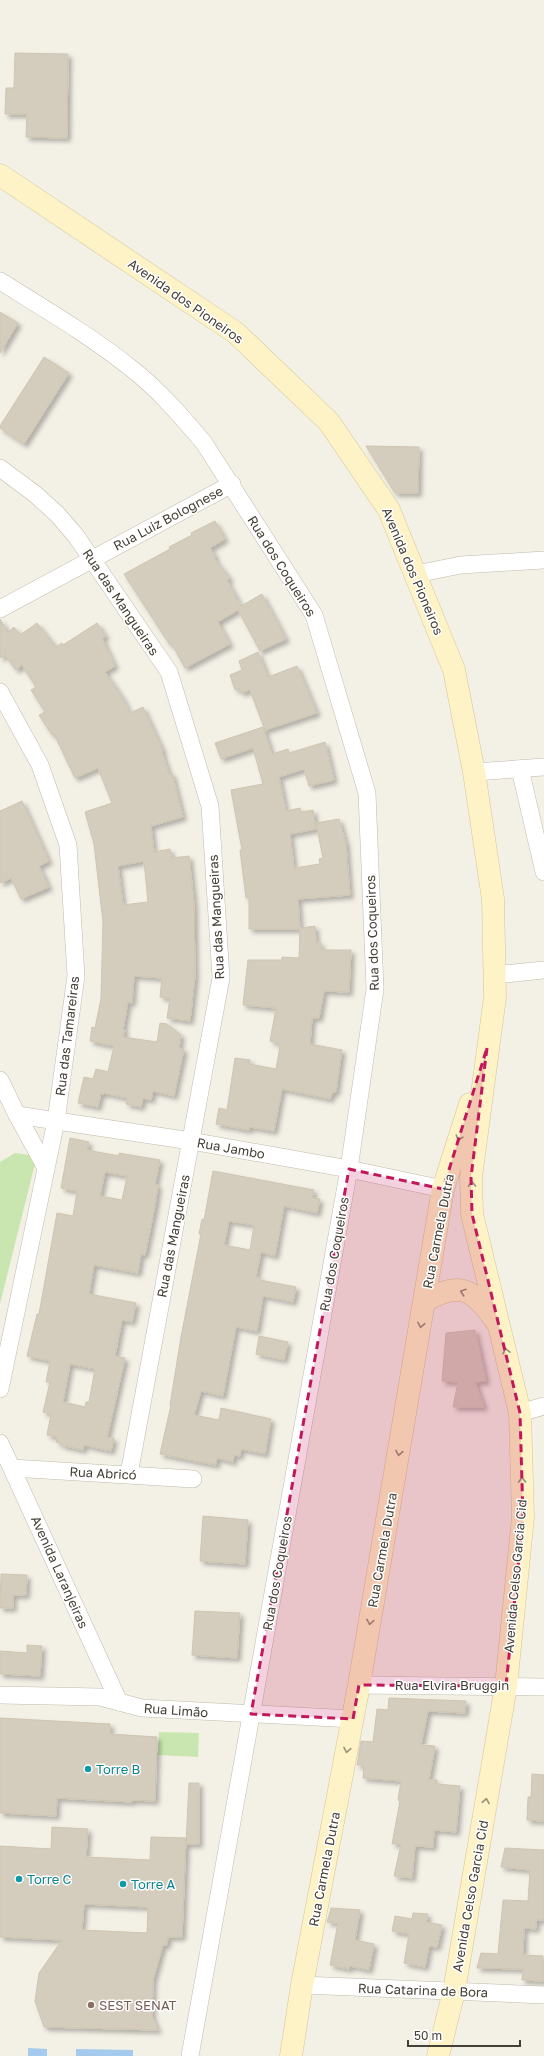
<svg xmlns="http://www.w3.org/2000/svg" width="544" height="2056" viewBox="0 0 544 2056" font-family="'Golos Text',sans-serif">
  <defs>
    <filter id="shadow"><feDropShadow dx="3.5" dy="3.5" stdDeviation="2" flood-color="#0004"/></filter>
  </defs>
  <rect width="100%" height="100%" fill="#f3f0e6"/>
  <g fill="#cae6b0">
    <polygon points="15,1153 37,1156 0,1304 0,1162"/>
    <polygon points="159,1732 199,1733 198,1757 158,1755"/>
  </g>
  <g fill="#a4cbee">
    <polygon points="28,2048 47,2049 47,2056 28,2056"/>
    <polygon points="76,2049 133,2050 133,2056 76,2056"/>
  </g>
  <g fill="#d4ccbc" stroke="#cfc5b0" fill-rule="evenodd" filter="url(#shadow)">
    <polygon points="15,53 68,54 67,138 26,137 27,114 5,114 6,88 14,88"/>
    <polygon points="0,312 18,323 0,353"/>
    <polygon points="44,357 69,373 24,444 0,428 0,426"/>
    <polygon points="366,446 419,447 418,493 395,493"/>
    <polygon points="215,521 225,539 210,548 216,557 214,558 230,578 227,580 241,606 262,594 286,639 260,651 238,610 218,622 230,644 185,668 172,644 170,645 124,574 170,549 169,547 192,535 191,533"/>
    <path d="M0 619 8 632 14 627 20 635 37 623 56 647 62 643 63 645 97 623 106 636 102 638 115 666 105 672 121 695 130 713 143 707 163 751 162 752 169 774 172 773 183 817 151 826 154 852 170 849 171 858 189 856 194 904 195 976 190 1021 167 1018 170 998 160 997 162 978 134 976 132 1003 128 1002 123 1030H125L123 1037 157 1042 160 1023 167 1024 181 1035 179 1048 184 1049 174 1096 153 1091 151 1100 143 1098 141 1107 126 1104 127 1098 104 1093 103 1095 101 1093 98 1107 78 1103 84 1077 93 1079 96 1069 108 1072 114 1046 90 1041 92 1027 95 1028 101 999 103 922 94 844 85 812 112 803 98 768 75 778 54 734 52 735 39 715 45 712 31 690 36 687 22 665 16 670 5 655 0 658ZM144 861 148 902 123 905 118 866Z"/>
    <polygon points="258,652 268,677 297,666 317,713 265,730 250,690 241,693 239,688 235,690 230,675 242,670 239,661"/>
    <polygon points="263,727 272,754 288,749 289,753 325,742 334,780 309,786 304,769 279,777 286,811 300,808 301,812 313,810 316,829 290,834 294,868 320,864 319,859 323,858 316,823 339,819 346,844 350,895 298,899 300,928 315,926 316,943 321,943 321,950 351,950 349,992 324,991 319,1018 312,1018 310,1044 342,1050 336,1092 333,1092 330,1099 282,1089 274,1131 250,1127 249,1130 216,1124 219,1108 227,1110 235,1058 250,1060 249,1064 276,1069 280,1046 277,1046 278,1042 270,1041 276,1008 243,1005 248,960 282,960 282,957 299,958 300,929 249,929 249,898 246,898 240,850 242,850 231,790 263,784 253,748 221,759 215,743"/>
    <polygon points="22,801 49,861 39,866 49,887 21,899 11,878 0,883 0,811"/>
    <path d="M70 1138 89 1142 87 1150 119 1156V1153L160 1160 155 1184 158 1185 155 1206 145 1255 141 1254 138 1273 94 1265 89 1294 136 1303 132 1322 122 1320 115 1356 125 1358 107 1438H114L111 1451 84 1445 83 1450 61 1445V1443L56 1442 57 1437 47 1435 51 1414 43 1412 50 1382H46L50 1361 27 1356 37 1314H39L57 1213 73 1216 77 1191 61 1188ZM105 1172 127 1176 122 1200 100 1196ZM70 1364 95 1369 89 1402H86L85 1407 63 1402Z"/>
    <path d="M213 1171 314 1190 312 1198 320 1199 317 1213 284 1206 275 1256 261 1252 256 1277 261 1278 260 1280 296 1287 293 1302 263 1296 257 1331 236 1327 223 1396 201 1391 194 1415 219 1420 221 1408 271 1419 265 1454 241 1449 240 1456 234 1455 233 1462 217 1458 216 1465 160 1454 171 1405H170L181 1337 201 1234H199L202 1219 204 1220ZM229 1221 254 1225 250 1250 224 1245Z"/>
    <polygon points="475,1330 486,1381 475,1382 484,1407 453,1407 458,1382 442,1381 446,1333"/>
    <polygon points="259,1336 288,1342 284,1360 256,1354"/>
    <polygon points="203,1516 248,1520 245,1564 200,1561"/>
    <polygon points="1,1574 27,1575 26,1595 13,1595 13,1608 0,1608"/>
    <polygon points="195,1611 240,1613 237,1658 192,1655"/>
    <polygon points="27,1645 42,1646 40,1676 0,1674 0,1651 27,1653"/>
    <polygon points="389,1698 466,1701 465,1713 428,1711 421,1745 435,1746 429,1780 437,1780 437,1784 460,1786 458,1811 456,1832 434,1830 433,1847 415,1846 412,1878 394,1876 401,1844 392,1844 400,1801 398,1800 401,1781 363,1778 364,1765 357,1765 361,1741 373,1742 377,1709 388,1710"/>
    <polygon points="0,1718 110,1724 110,1734 157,1737 155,1801 132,1800 132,1802 57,1798 56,1816 0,1813"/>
    <polygon points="532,1774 544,1775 544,1821 527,1820 528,1797 531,1797"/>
    <polygon points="189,1783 199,1783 199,1844 186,1844"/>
    <path d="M52 1827 88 1829 86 1857 150 1860 151 1837 186 1838 182 1937H168L167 1945H163L153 1980 152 2016 158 2030 44 2027 35 2001 39 1973 62 1940 0 1937V1846L51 1849ZM84 1904 148 1907 147 1933 82 1930Z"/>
    <polygon points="505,1848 544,1850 544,1920 536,1920 536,1929 524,1928 523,1955 543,1956 543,1981 522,1980 523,1969 477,1968 481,1953 498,1954 503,1900 528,1901 530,1870 501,1867"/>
    <polygon points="331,1908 360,1910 355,1940 374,1944 369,1970 350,1966 349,1969 330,1965 338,1923 327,1922"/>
    <polygon points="413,1913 428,1914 426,1922 442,1925 437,1947 429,1946 425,1967 404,1963 409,1934 392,1931 395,1916 412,1919"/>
  </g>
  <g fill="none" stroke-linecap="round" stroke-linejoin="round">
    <g stroke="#c1bbac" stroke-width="18">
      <g id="street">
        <path d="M0 281C45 309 91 336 132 369 159 390 182 417 204 443L314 615 367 793 375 989 349 1169 190 2056"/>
        <polyline points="0,468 35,494 57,514 76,536 169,672 210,806 221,978 129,1474"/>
        <polyline points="416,574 461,565 544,560"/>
        <polyline points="0,609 232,484"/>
        <polyline points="0,692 40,765 68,845 76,976 56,1121 0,1389"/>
        <polyline points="520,769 544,872"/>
        <polyline points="474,772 544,767"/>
        <polyline points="494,975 544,970"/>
        <polyline points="0,1080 17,1115 46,1168"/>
        <polyline points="17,1115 191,1141 349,1169 443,1189"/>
        <polyline points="520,1413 544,1406"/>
        <polyline points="0,1443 119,1702"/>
        <polyline points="12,1468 193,1479"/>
        <polyline points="359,1685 544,1687"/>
        <polyline points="0,1695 100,1697 142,1708 353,1719"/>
        <polyline points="302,1985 544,1995"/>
      </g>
    </g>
    <g stroke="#d2c698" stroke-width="23">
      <g id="secondary">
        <polyline points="0,175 236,333 329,422 389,510 454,670 474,772 493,899 495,997 471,1177 472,1214 520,1413 523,1517 506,1686 454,1991 438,2056"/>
        <path d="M425 1301C461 1280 474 1290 496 1321"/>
        <polyline points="291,2056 302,1985 359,1685 443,1189 470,1104"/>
      </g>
    </g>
    <use href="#street" stroke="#fff" stroke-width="17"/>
    <use href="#secondary" stroke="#fdf3c6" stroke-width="22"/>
  </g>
  <defs><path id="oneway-chevron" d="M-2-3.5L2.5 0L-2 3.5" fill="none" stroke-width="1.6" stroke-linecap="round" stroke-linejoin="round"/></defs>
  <g stroke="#989177">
    <use href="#oneway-chevron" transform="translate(459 1138) rotate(107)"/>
    <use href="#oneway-chevron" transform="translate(472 1184) rotate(-91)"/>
    <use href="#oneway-chevron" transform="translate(463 1292) rotate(-162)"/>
    <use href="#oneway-chevron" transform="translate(421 1325) rotate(100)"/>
    <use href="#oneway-chevron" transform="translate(506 1351) rotate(-103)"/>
    <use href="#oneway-chevron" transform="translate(399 1453) rotate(100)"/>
    <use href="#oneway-chevron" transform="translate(522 1480) rotate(-92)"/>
    <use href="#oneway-chevron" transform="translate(370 1622) rotate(100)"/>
    <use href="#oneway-chevron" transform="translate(347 1750) rotate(101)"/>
    <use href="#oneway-chevron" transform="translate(486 1801) rotate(-80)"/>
  </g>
  <path fill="#c2185b" fill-opacity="0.2" stroke="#c2185b" stroke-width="3" stroke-dasharray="8 5" stroke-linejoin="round" d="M487 1048 471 1177 472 1214 520 1413 523 1517 506 1686 359 1685 353 1719 251 1714 349 1169 443 1189Z"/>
  <g fill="#0f9aa8" stroke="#fff" stroke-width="1.5">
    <circle cx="88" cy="1769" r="4"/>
    <circle cx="19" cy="1879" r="4"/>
    <circle cx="123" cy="1884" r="4"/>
  </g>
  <circle fill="#8d6e63" stroke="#fff" stroke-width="1.5" cx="91" cy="2005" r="4"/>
  <g text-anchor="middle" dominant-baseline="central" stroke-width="3" stroke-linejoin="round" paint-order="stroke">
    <g font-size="13" fill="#454036" stroke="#fff">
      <text transform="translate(186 301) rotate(35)">Avenida dos Pioneiros</text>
      <text transform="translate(168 518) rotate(-28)">Rua Luiz Bolognese</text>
      <text transform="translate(282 566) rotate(58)">Rua dos Coqueiros</text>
      <text transform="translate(413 571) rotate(67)">Avenida dos Pioneiros</text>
      <text transform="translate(121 602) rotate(56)">Rua das Mangueiras</text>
      <text transform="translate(216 917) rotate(-93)">Rua das Mangueiras</text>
      <text transform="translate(372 933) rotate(-92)">Rua dos Coqueiros</text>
      <text transform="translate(67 1036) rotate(-83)">Rua das Tamareiras</text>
      <text transform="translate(231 1148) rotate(10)">Rua Jambo</text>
      <text transform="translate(438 1231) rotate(-79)">Rua Carmela Dutra</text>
      <text transform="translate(173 1236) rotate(-79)">Rua das Mangueiras</text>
      <text transform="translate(334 1254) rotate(-80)">Rua dos Coqueiros</text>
      <text transform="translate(103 1473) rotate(3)">Rua Abricó</text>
      <text transform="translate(382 1550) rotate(-80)">Rua Carmela Dutra</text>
      <text transform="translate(60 1572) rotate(66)">Avenida Laranjeiras</text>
      <text transform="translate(277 1573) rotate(-80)">Rua dos Coqueiros</text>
      <text transform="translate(515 1576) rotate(-85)">Avenida Celso Garcia Cid</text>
      <text x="452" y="1685">Rua Elvira Bruggin</text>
      <text transform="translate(176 1710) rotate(4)">Rua Limão</text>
      <text transform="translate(324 1869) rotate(-79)">Rua Carmela Dutra</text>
      <text transform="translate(470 1896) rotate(-80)">Avenida Celso Garcia Cid</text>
      <text transform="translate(423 1990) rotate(2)">Rua Catarina de Bora</text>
    </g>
    <g font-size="13" fill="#0d838f" stroke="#fff" text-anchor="start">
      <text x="96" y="1769">Torre B</text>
      <text x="27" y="1879">Torre C</text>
      <text x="131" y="1884">Torre A</text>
    </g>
    <g font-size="13" fill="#785e54" stroke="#fff" text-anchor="start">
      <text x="99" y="2005">SEST SENAT</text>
    </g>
  </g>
  <path d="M408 2040v6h112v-6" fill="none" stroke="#454036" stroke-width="2"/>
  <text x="414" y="2040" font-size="12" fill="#454036" stroke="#ffffff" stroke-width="3" paint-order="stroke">50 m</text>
</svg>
